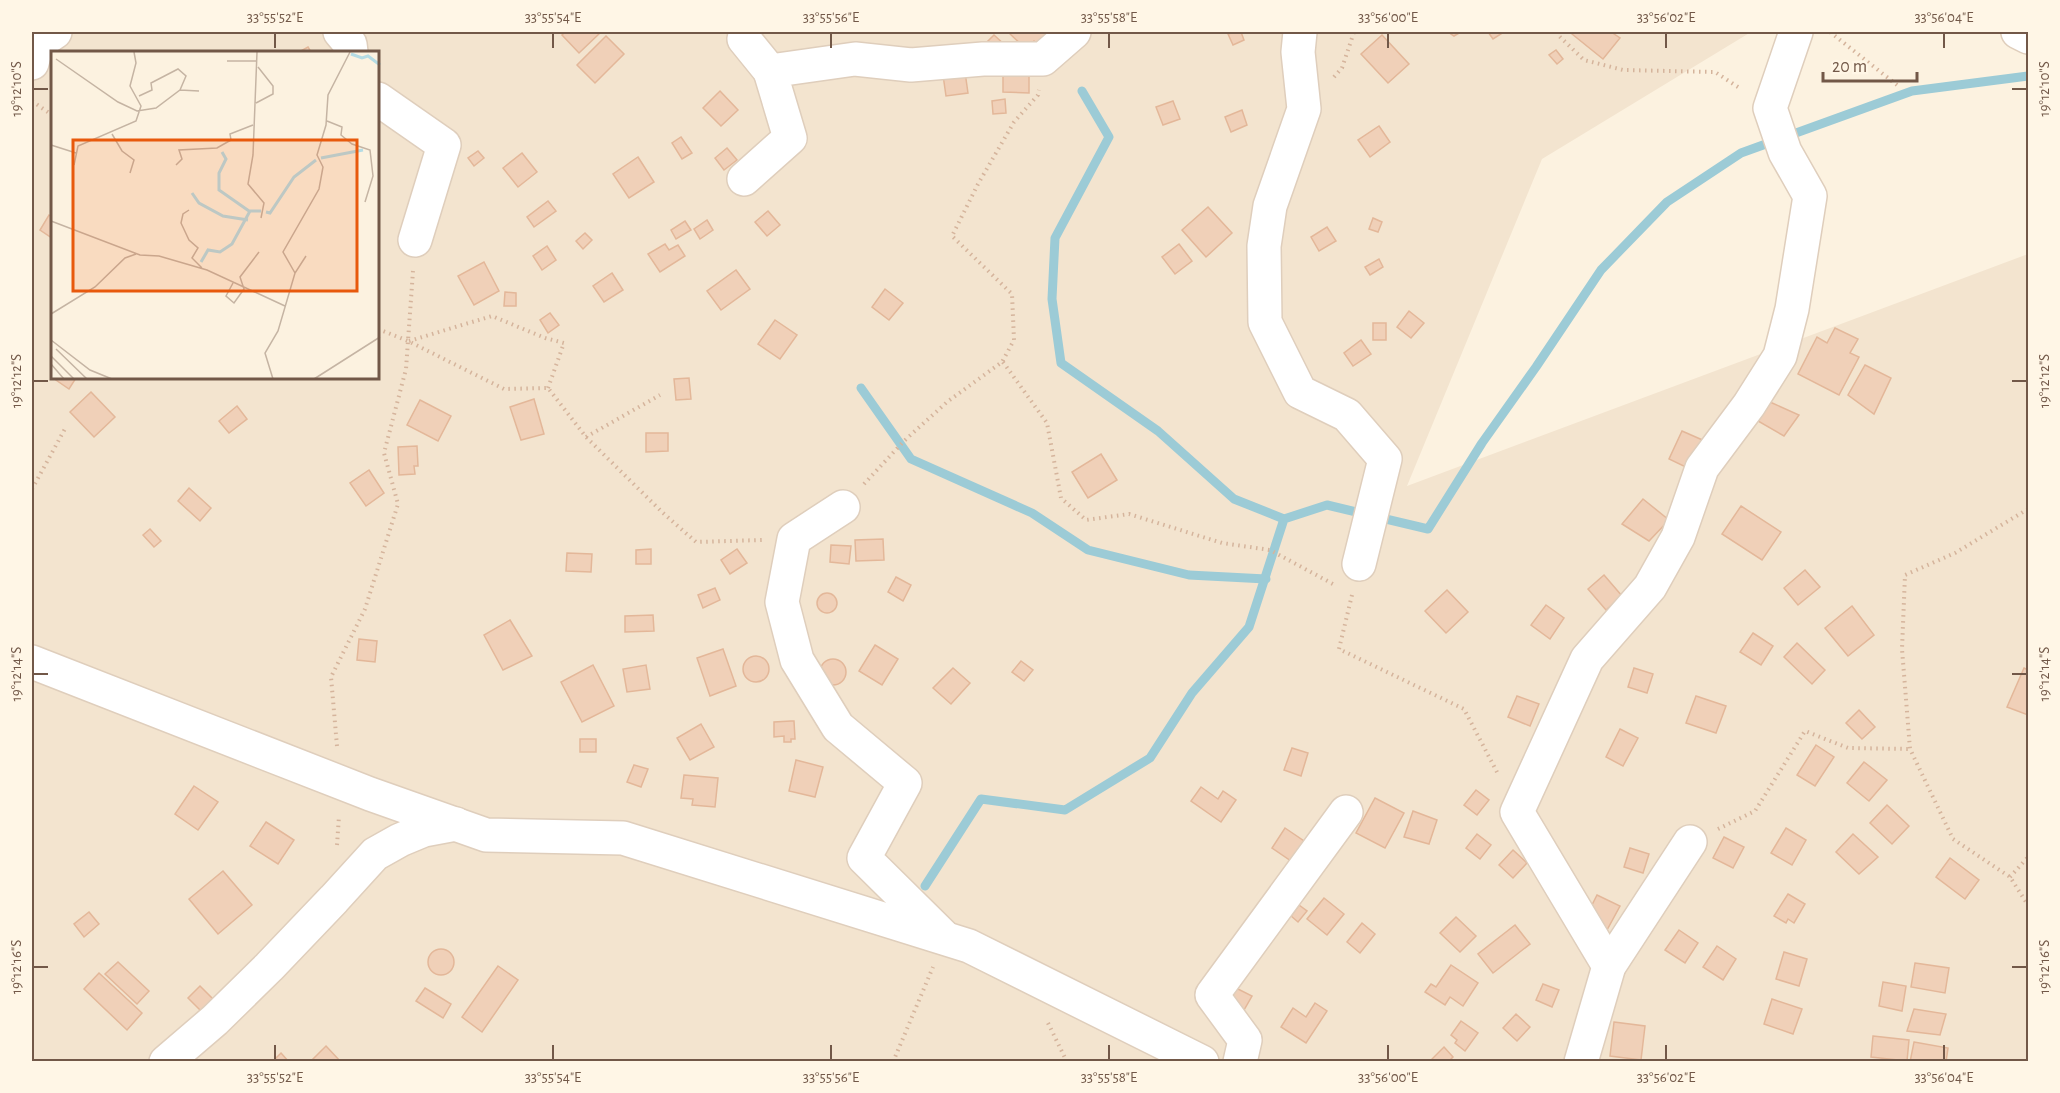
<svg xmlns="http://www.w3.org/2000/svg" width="2060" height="1093" viewBox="0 0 2060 1093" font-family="'Alegreya Sans',sans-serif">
  <rect width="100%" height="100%" fill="#fcf2e0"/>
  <path fill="#f3e4cf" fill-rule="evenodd" d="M32 32H1751L1542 159 1407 486 2028 254V1061H32ZM52 52H378V378H52Z"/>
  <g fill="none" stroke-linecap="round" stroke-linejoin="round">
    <g stroke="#9ccbd6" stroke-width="9">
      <polyline points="1082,91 1109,137 1055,238 1052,299 1061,363 1158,431 1234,499 1284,519"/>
      <polyline points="861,388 911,459 1032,513 1088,550 1189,575 1266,579"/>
      <polyline points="925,886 981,799 1065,810 1150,758 1192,693 1249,627 1284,519 1327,505 1428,529 1482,443 1536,367 1601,270 1667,202 1741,153 1912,91 2028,76"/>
    </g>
  </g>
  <g fill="#f0d0b8" stroke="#e3b799" stroke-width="1.5">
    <polygon points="565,32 601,32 579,53 562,35"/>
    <polygon points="1008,32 1057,32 1042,47 1034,41 1026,49"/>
    <polygon points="1235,32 1241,32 1244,40 1233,45 1228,34"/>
    <polygon points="1448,32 1461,32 1454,36"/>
    <polygon points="1488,32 1504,32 1493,39"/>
    <polygon points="1574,32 1611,32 1620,38 1603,59 1572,34"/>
    <polygon points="994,35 1006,46 985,44"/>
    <polygon points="1382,35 1409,64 1388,83 1361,54"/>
    <polygon points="606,36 624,54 595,83 577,65"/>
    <polygon points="308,47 311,52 299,52"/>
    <polygon points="1556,50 1563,59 1557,64 1549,55"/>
    <polygon points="1003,65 1029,65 1029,93 1003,92"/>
    <polygon points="965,72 968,93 946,96 943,75"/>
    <polygon points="720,91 738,110 721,126 703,108"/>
    <polygon points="1005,99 1006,113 993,114 992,101"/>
    <polygon points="1173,101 1180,119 1163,125 1156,107"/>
    <polygon points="1242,110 1247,125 1231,132 1225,117"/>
    <polygon points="1379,126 1390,142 1370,157 1358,140"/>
    <polygon points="681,137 692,153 682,159 672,143"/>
    <polygon points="727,148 737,160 724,170 715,158"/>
    <polygon points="478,151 484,158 474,166 468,158"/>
    <polygon points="522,153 537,172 518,187 503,168"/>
    <polygon points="638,157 654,182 629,198 613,174"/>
    <polygon points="548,201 556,211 534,227 527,217"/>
    <polygon points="1208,207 1232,233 1206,257 1182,230"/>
    <polygon points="768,211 780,225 767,236 755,222"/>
    <polygon points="49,215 52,217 52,238 40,230"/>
    <polygon points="1373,218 1382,222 1378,232 1369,229"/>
    <polygon points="707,220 713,230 700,239 694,229"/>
    <polygon points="685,221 691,230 676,239 671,230"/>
    <polygon points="1327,227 1336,241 1319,251 1311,237"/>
    <polygon points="585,233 592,240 583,249 576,241"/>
    <polygon points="665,244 669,250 678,245 685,256 660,272 648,254"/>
    <polygon points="1179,244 1192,261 1175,274 1162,257"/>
    <polygon points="547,246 556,260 542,270 533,256"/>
    <polygon points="1379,259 1383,267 1370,275 1365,267"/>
    <polygon points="484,262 499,291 474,305 458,276"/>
    <polygon points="736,270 750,289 721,310 707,291"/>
    <polygon points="612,273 623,290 604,302 593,286"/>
    <polygon points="885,289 903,303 889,320 872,307"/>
    <polygon points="505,292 516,293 516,306 504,306"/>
    <polygon points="1409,311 1424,323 1411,338 1397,327"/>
    <polygon points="550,313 559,325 548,333 540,320"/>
    <polygon points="775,320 797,335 780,359 758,344"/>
    <rect x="1373" y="323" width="13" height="17"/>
    <polygon points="1835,328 1858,339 1850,353 1859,357 1839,395 1798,374 1817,337 1827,343"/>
    <polygon points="1361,340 1371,354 1353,366 1344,353"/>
    <polygon points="1865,365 1891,378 1874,414 1848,395"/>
    <polygon points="53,378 76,378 69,389"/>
    <polygon points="689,378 691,399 676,400 674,379"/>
    <polygon points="91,392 115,417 94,437 70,412"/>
    <polygon points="534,399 544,434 521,440 510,407"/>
    <polygon points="420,400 451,416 438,441 407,425"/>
    <polygon points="1770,402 1799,415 1784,436 1758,421"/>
    <polygon points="237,406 247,419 229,433 219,421"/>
    <polygon points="1682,431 1707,442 1694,471 1669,459"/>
    <polygon points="646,433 668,433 668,451 646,452"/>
    <polygon points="417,446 418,466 414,466 415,474 399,475 398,447"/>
    <polygon points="1101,454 1117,480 1088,498 1072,472"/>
    <polygon points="369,470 384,493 366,506 350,483"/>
    <polygon points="189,488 211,508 200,521 178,501"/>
    <polygon points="1643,499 1669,520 1649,541 1622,524"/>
    <polygon points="1741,506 1781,532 1762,560 1722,534"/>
    <polygon points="150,529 161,541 154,547 143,535"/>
    <polygon points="883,539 884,560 856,561 855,540"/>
    <polygon points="831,545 851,546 849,564 830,562"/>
    <polygon points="651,549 651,564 636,564 636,550"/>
    <polygon points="737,549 747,563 730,574 721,560"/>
    <polygon points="567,553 592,554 591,572 566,571"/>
    <polygon points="1805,570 1820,587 1798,605 1784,588"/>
    <polygon points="1604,575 1622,596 1606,610 1588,589"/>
    <polygon points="896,577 911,585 903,601 888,592"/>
    <polygon points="715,588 720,600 703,608 698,595"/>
    <polygon points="1447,590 1468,612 1446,633 1425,611"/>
    <circle cx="827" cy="603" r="10"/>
    <polygon points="1546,605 1564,618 1550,639 1531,625"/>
    <polygon points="1852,606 1874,635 1848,656 1825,628"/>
    <polygon points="653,615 654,631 625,632 625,616"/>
    <polygon points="510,620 532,656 503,670 484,635"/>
    <polygon points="1753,633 1773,646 1761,665 1740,652"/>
    <polygon points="359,639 377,641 375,662 357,660"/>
    <polygon points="1797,643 1825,670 1812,684 1784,657"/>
    <polygon points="875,645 898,659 882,685 859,671"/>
    <polygon points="723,649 736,686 710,696 697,658"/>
    <circle cx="756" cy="669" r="13"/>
    <circle cx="833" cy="672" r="13"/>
    <polygon points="1021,661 1033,670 1024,681 1012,672"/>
    <polygon points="593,665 614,706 582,722 561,682"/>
    <polygon points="646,665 650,689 627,692 623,669"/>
    <polygon points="953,668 970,683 951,704 933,688"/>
    <polygon points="1634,668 1653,674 1647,693 1628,687"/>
    <polygon points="2024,668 2028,670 2028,715 2007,707"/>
    <polygon points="1517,696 1539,704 1530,726 1508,717"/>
    <polygon points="1696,696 1726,706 1716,733 1686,723"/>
    <polygon points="1859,710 1875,727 1862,739 1846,723"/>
    <polygon points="791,721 794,721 795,739 791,739 791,742 784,742 784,736 774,737 774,722"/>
    <polygon points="701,724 714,747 690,760 677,738"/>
    <polygon points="1620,729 1638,738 1623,766 1606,757"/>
    <rect x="580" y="739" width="16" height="13"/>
    <polygon points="1816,745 1834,757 1815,786 1797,775"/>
    <polygon points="1292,748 1308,753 1301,776 1284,770"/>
    <polygon points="796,760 823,767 815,797 789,791"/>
    <polygon points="1864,762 1887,780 1869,801 1847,783"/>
    <polygon points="634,765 648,769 641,787 627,782"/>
    <polygon points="684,775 718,778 715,807 692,805 693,799 681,798"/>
    <polygon points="194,786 218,802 198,830 175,814"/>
    <polygon points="1201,787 1218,799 1223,791 1236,800 1221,822 1191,801"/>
    <polygon points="1476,790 1489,800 1477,815 1464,805"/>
    <polygon points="1375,798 1404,813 1385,848 1356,833"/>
    <polygon points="1887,805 1909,826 1892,844 1870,823"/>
    <polygon points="1413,811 1437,820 1429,844 1404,837"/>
    <polygon points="266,822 294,840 278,864 250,846"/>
    <polygon points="1285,828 1307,843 1294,863 1272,848"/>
    <polygon points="1786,828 1806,840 1792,865 1771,853"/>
    <polygon points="1477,834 1491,845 1480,859 1466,848"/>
    <polygon points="1853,834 1878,857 1859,874 1836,852"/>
    <polygon points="1724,837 1744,847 1733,868 1713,858"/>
    <polygon points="1630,848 1649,854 1643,873 1624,867"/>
    <polygon points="1513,850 1527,863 1513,878 1499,865"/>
    <polygon points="1950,858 1979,880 1965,899 1936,877"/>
    <polygon points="223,871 252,905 218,934 189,899"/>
    <polygon points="1788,894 1805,904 1794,923 1788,919 1786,923 1774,916"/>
    <polygon points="1597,895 1620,906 1607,930 1585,919"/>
    <polygon points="1324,898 1344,914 1327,935 1307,919"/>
    <polygon points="1299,905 1307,911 1298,922 1291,916"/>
    <polygon points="89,912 99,924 84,937 74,924"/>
    <polygon points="1456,917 1476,936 1460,952 1440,933"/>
    <polygon points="1362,923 1375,934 1360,953 1347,942"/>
    <polygon points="1515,925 1530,944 1493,973 1478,954"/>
    <polygon points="1679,930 1698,943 1685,963 1665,950"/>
    <polygon points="1717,946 1736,959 1723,980 1703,967"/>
    <circle cx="441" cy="962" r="13"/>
    <polygon points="1784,952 1807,959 1799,986 1776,979"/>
    <polygon points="118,962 149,991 137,1004 105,974"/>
    <polygon points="1915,963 1949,968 1945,993 1911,987"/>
    <polygon points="1451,965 1478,983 1463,1006 1450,997 1445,1005 1425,992 1431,984 1436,987"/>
    <polygon points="498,966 518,980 482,1032 462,1017"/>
    <polygon points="99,973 142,1013 127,1030 84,989"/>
    <polygon points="1883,982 1906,986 1902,1011 1879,1006"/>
    <polygon points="1543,984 1559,990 1552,1007 1536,1000"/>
    <polygon points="200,986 213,999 201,1011 188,998"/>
    <polygon points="1234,987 1252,996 1244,1010 1227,1001"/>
    <polygon points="425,988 451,1004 443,1018 416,1001"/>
    <polygon points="1772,999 1802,1009 1793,1034 1764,1024"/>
    <polygon points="1315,1003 1327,1011 1306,1043 1281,1027 1293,1008 1306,1017"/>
    <polygon points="1914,1009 1946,1014 1940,1035 1907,1031"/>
    <polygon points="1516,1014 1530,1027 1517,1041 1503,1028"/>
    <polygon points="1461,1021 1478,1033 1465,1051 1455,1043 1457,1040 1451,1035"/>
    <polygon points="1614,1022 1645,1026 1641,1060 1610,1056"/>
    <polygon points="1873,1036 1909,1040 1907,1061 1871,1057"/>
    <polygon points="1914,1042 1948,1048 1946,1062 1910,1062"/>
    <polygon points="326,1046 341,1062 310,1062"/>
    <polygon points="1444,1047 1453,1057 1448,1062 1430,1061"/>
    <polygon points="281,1053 289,1062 272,1062"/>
  </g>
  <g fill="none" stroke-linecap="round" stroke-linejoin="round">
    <g stroke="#dfcebc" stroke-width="36">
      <g id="minor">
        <polyline points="340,32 350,44 351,52"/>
        <polyline points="1300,32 1298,52 1304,109 1270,206 1264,246 1265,322 1300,392 1347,415 1385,459 1359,564"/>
        <polyline points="2018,32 2028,37"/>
        <polyline points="744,39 770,71"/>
        <polyline points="32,63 37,44 55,32"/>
        <polyline points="378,99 444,145 415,240"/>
        <polyline points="744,179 790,138 770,71 855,59 911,65 983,59 1043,59 1074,32"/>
        <polyline points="843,507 794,539 782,602 797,660 838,727 905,783 864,858 942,935"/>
        <polyline points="32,662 370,794 486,835 623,838 969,946 1202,1062"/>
        <polyline points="1609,966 1517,812 1587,659 1650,587 1678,537 1702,468 1749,405 1780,356 1792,309 1810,196 1785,152 1770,108 1796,32"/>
        <polyline points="166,1062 215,1020 269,967 334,899 375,854 400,840 424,830 456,824"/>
        <polyline points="1240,1062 1245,1040 1212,995 1346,812"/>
        <polyline points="1581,1062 1609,966 1690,842"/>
      </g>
    </g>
    <g stroke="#d5b49c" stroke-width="4" stroke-dasharray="1.5 4.5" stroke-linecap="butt">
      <polyline points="1558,32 1557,34 1584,60 1623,70 1715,72 1741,89"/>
      <polyline points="1830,32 1897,85"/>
      <polyline points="1334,77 1342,68 1354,32"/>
      <polyline points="32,101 52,115"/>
      <polyline points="378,329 408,341 504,389 548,388 586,437 663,513 696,542 762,540"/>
      <polyline points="409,341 492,316 545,338 564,343 548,388"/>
      <polyline points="1003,362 1047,423 1061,498 1086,520 1129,514 1222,543 1270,550 1333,584"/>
      <polyline points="586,437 660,395"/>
      <polyline points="864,484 904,441 947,402 1002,362 1014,340 1012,294 952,236 978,184 1014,122 1038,95 1039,90"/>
      <polyline points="32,489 66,427"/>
      <polyline points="2028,509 1955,553 1905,575 1902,649 1910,749 1953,839 2010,877 2028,905"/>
      <polyline points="1352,595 1339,649 1464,709 1498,774"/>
      <polyline points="337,746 331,677 365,609 398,504 384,453 406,369 413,271"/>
      <polyline points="1718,829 1755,811 1805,731 1848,748 1910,749"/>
      <polyline points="337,845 339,816"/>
      <polyline points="2010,877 2028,857"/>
      <polyline points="1048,1023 1067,1062"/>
      <polyline points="893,1062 933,967"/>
    </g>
    <use href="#minor" stroke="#fff" stroke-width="33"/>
  </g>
  <path fill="none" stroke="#725848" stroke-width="2" d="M275 33V48M553 33V48M831 33V48M1109 33V48M1388 33V48M1666 33V48M1944 33V48M33 89H48M2012 89H2027M33 381H48M2012 381H2027M33 674H48M2012 674H2027M33 967H48M2012 967H2027M275 1045V1060M553 1045V1060M831 1045V1060M1109 1045V1060M1388 1045V1060M1666 1045V1060M1944 1045V1060"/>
  <g transform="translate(51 51)">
    <rect width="328" height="328" fill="#fcf2e0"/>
    <path fill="none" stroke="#b5dce4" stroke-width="3" d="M300 3 311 7 317 5 329 14M171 101 175 108 168 122V139L198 160M270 107 312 99M141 142 148 152 172 165 197 169M215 161 219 162 243 126 265 109M150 211 157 199 169 201 181 193 199 160H210"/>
    <path fill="none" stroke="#c5b4a3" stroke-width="1.5" d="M206 1 202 104 197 133 213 152 210 167M5 8 67 51 86 60 105 57 129 39 148 40M176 10H206M88 45 101 39 100 32 127 18 135 25 129 39M205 52 222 43V35L207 16M276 70 291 76 290 84 301 93 319 99 322 125 314 151M61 83 71 100 83 109 79 122M0 94 25 102M23 114 27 95 85 70 90 55 79 35 85 12 83 1M125 114 131 108 128 99 166 97 180 89 179 83 202 74M138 159 132 163 130 172 138 189 147 197 141 207 151 217M0 170 89 204 108 205 156 219 234 255M244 222 232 201 268 138 272 116 266 104 275 74 277 44 299 1M182 232 175 245 183 252 193 238 189 226 208 201M0 263 44 236 74 207 85 203M0 289 39 319 61 328M5 298 36 328M0 305 23 328M0 313 13 328M222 328 214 302 227 280 244 222 255 205M263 328 329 286"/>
    <path fill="#e8590c" fill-opacity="0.15" stroke="#e8590c" stroke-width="3" d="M22 89H306V240H22Z"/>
    <rect width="328" height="328" fill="none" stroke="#725848" stroke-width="3"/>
  </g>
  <rect width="2060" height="1093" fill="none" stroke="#fff6e6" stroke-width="66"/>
  <path d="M1823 72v9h94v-9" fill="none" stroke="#725848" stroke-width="3"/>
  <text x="1832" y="72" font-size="18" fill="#725848" stroke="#fff6e6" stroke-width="4.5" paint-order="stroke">20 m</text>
  <rect x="33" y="33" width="1994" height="1027" fill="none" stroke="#725848" stroke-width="2"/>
  <g font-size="15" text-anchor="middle" fill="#725848">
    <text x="275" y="22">33°55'52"E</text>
    <text x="553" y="22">33°55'54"E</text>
    <text x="831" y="22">33°55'56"E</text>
    <text x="1109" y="22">33°55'58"E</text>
    <text x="1388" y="22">33°56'00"E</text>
    <text x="1666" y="22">33°56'02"E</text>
    <text x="1944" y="22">33°56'04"E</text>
    <text transform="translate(16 89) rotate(-90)" y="5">19°12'10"S</text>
    <text transform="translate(2044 89) rotate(-90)" y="5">19°12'10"S</text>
    <text transform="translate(16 381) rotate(-90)" y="5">19°12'12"S</text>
    <text transform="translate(2044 381) rotate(-90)" y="5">19°12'12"S</text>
    <text transform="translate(16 674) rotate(-90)" y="5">19°12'14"S</text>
    <text transform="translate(2044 674) rotate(-90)" y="5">19°12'14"S</text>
    <text transform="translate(16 967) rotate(-90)" y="5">19°12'16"S</text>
    <text transform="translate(2044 967) rotate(-90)" y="5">19°12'16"S</text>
    <text x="275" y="1082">33°55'52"E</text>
    <text x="553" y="1082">33°55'54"E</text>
    <text x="831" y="1082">33°55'56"E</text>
    <text x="1109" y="1082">33°55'58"E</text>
    <text x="1388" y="1082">33°56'00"E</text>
    <text x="1666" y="1082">33°56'02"E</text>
    <text x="1944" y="1082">33°56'04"E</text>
  </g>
</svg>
